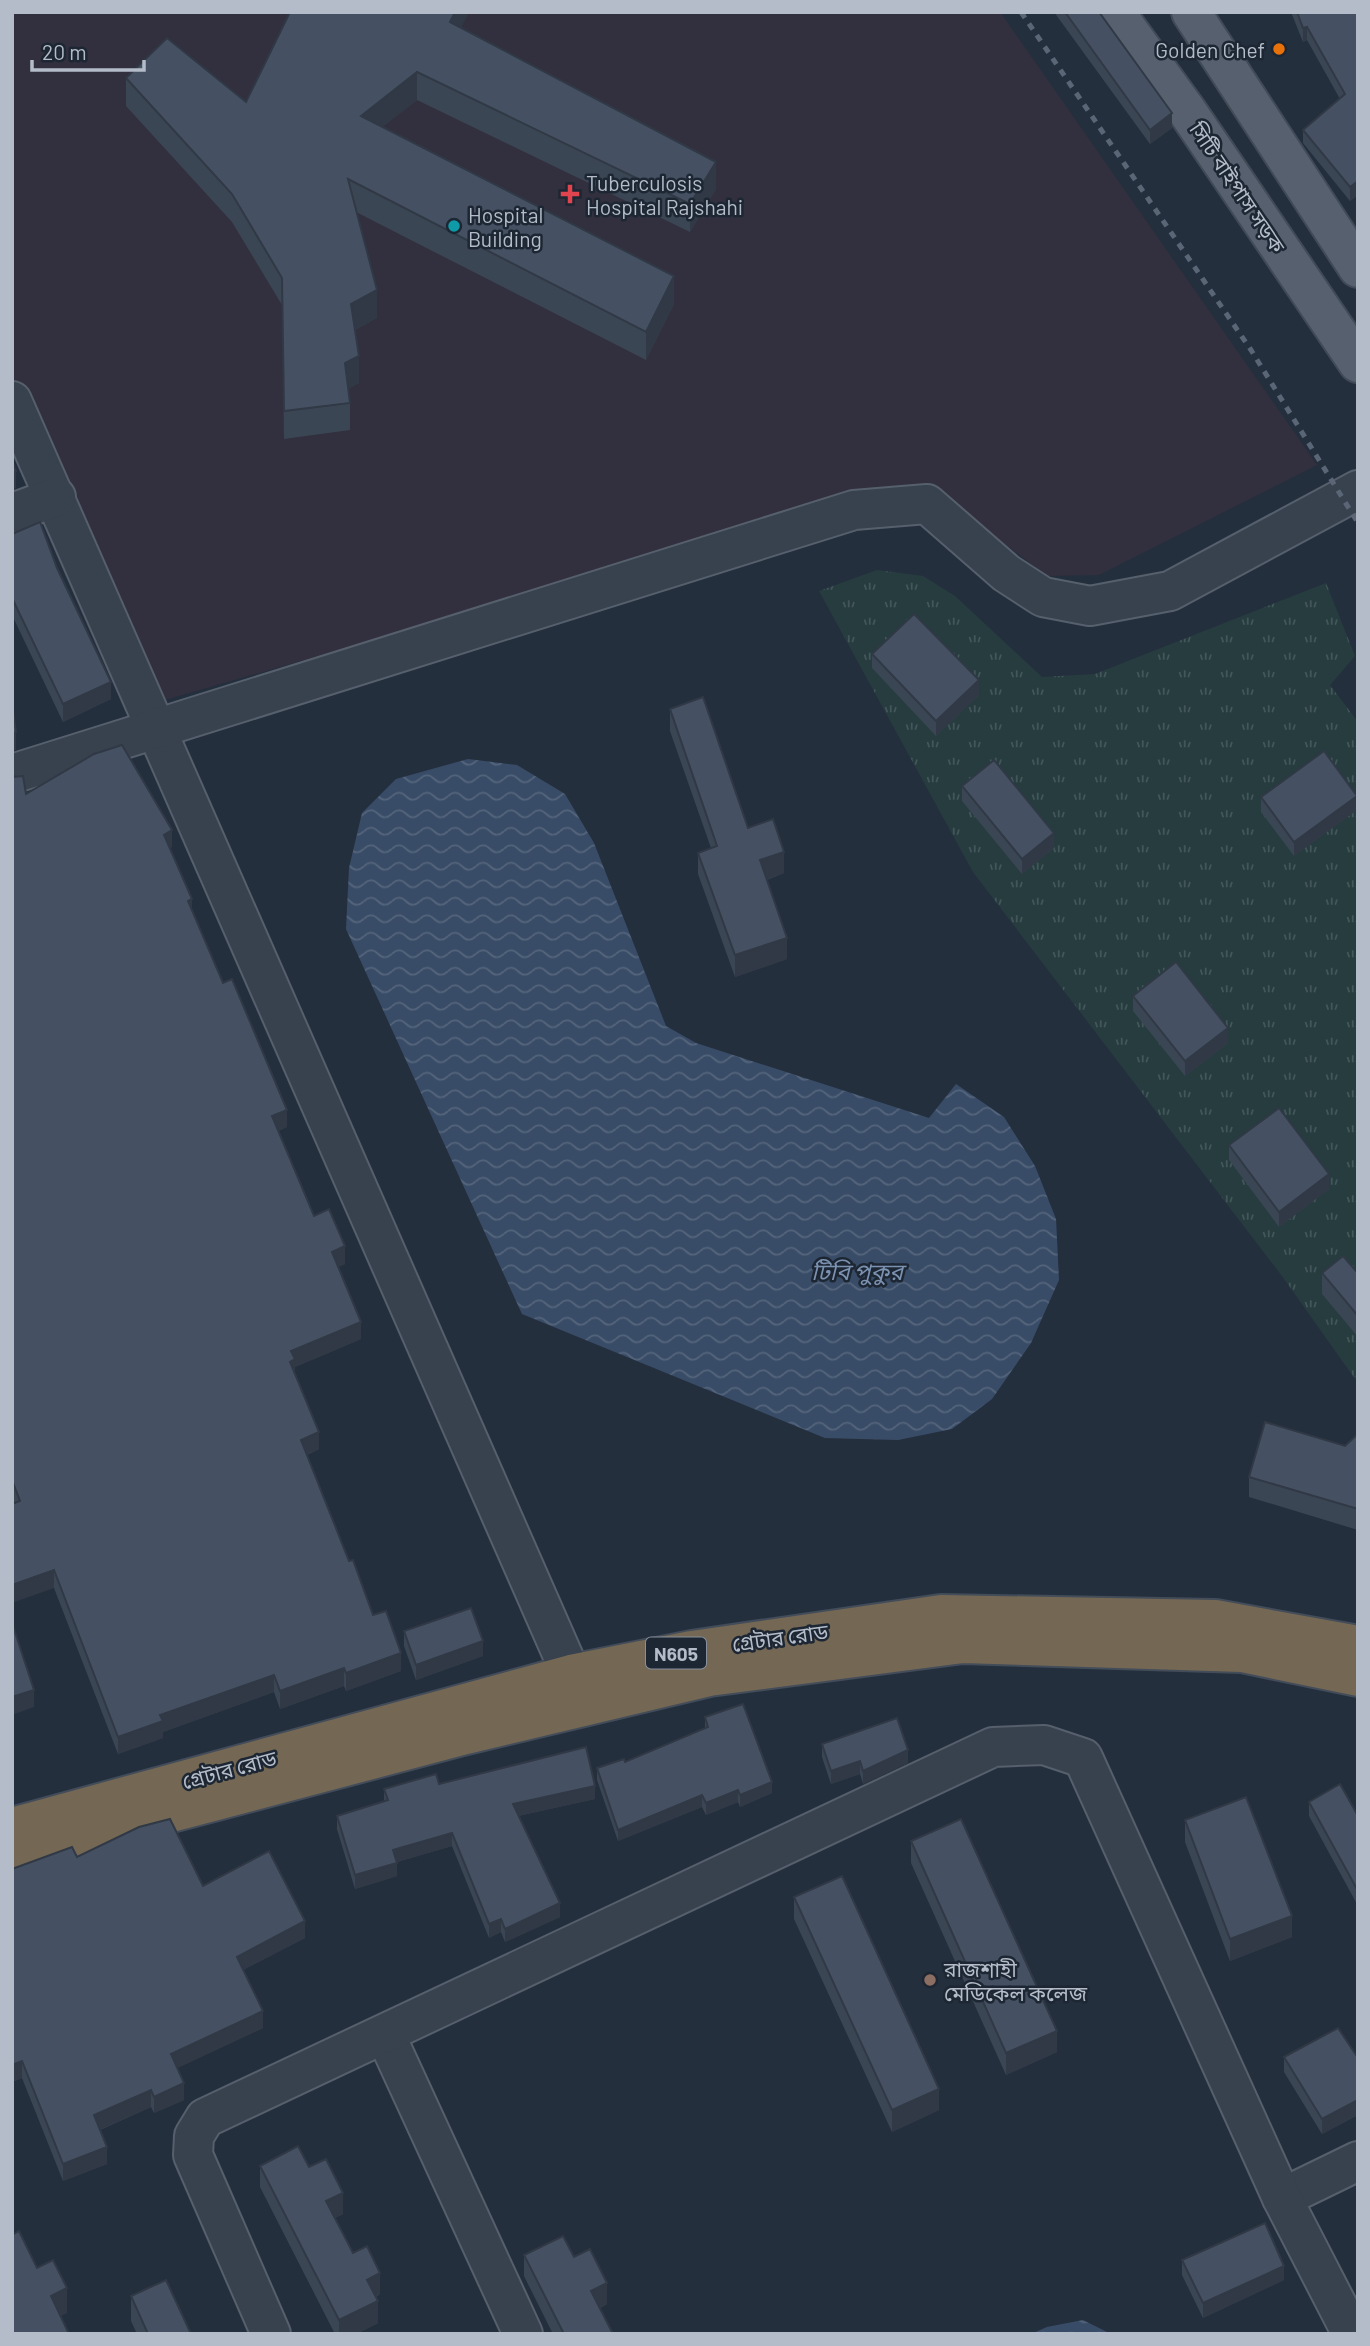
<svg xmlns="http://www.w3.org/2000/svg" width="1370" height="2346" viewBox="0 0 1370 2346" font-family="Barlow,'Noto Sans Bengali',sans-serif">
  <defs>
    <pattern id="grass-tufts" width="24" height="20" patternUnits="userSpaceOnUse" patternTransform="scale(1.75)"><rect width="24" height="20" fill="#263c3f"/><path d="M3 7l-1-3M5 7V3M7 7l1-3M15 17l-1-3M17 17v-4M19 17l1-3" fill="none" stroke="#435659"/></pattern>
    <pattern id="water-waves" width="16" height="10" patternUnits="userSpaceOnUse" patternTransform="scale(1.75)"><rect width="16" height="10" fill="#394c67"/><path d="M0 5q4-4 8 0t8 0" fill="none" stroke="#53647b"/></pattern>
  </defs>
  <rect width="100%" height="100%" fill="#242f3e"/>
  <polygon fill="#32303f" points="12,12 1000,12 1317,465 1099,575 1047,576 924,483 161,701 12,375"/>
  <polygon fill="url(#grass-tufts)" points="877,570 923,576 955,596 1042,677 1095,674 1326,583 1355,656 1330,685 1358,722 1358,1383 1282,1276 973,872 819,591"/>
  <g fill="url(#water-waves)">
    <polygon points="468,759 517,765 565,794 594,843 666,1026 696,1043 929,1118 956,1084 1004,1117 1035,1166 1056,1219 1059,1280 1031,1343 992,1399 952,1429 898,1440 825,1438 522,1314 346,929 349,868 362,813 396,779"/>
    <polygon points="1083,2320 1111,2334 1031,2334 1047,2327"/>
  </g>
  <g fill="none" stroke-linecap="round" stroke-linejoin="round">
    <g stroke="#565f6c" stroke-width="42">
      <g id="minor">
        <polyline points="12,401 571,1674"/>
        <polyline points="12,513 56,497"/>
        <polyline points="12,774 854,510 927,504 1006,573 1043,597 1090,606 1170,591 1358,490"/>
        <polyline points="385,2034 523,2334"/>
        <polyline points="1282,2198 1358,2161"/>
        <polyline points="271,2334 193,2155 194,2136 205,2118 993,1747 1044,1745 1083,1758 1282,2198 1352,2334"/>
      </g>
    </g>
    <g stroke="#414a57" stroke-width="42">
      <g id="major">
        <polyline points="1115,12 1187,111 1358,363"/>
        <polyline points="1191,12 1358,268"/>
      </g>
    </g>
    <g stroke="#434c59" stroke-width="42">
      <g id="highway">
        <polyline points="12,1827 571,1674 692,1650 941,1614 1215,1619 1358,1645"/>
        <polyline points="12,1855 466,1735 709,1677 963,1644 1242,1653 1358,1677"/>
      </g>
    </g>
    <use href="#minor" stroke="#38414e" stroke-width="38"/>
    <use href="#major" stroke="#56606e" stroke-width="38"/>
    <use href="#highway" stroke="#746855" stroke-width="38"/>
    <polyline stroke="#5a6575" stroke-width="5" stroke-dasharray="7 7" stroke-linecap="butt" points="1021,12 1251,350 1358,523"/>
  </g>
  <g fill="#3b4654">
    <polygon points="290,12 469,12 461,27 716,189 690,232 417,100 382,127 674,304 646,360 356,212 377,318 355,330 359,383 348,389 350,403 350,430 284,439 282,305 232,222 126,106 126,78 246,102"/>
    <polygon points="1054,12 1099,12 1172,128 1150,144"/>
    <polygon points="1291,12 1358,12 1358,195 1350,201 1303,143 1303,130 1340,99 1307,40 1303,42"/>
    <polygon points="12,534 57,568 111,699 63,722 12,615"/>
    <polygon points="872,654 979,695 936,736 872,668"/>
    <polygon points="670,709 748,828 784,873 767,880 787,959 735,977 698,874 698,853 711,848 670,731"/>
    <polygon points="12,777 26,794 172,847 170,848 192,912 287,1127 278,1131 314,1216 345,1264 338,1267 361,1339 295,1367 295,1374 319,1449 307,1455 349,1561 373,1615 401,1671 346,1691 344,1686 280,1709 274,1692 163,1732 163,1738 118,1754 54,1588 12,1497"/>
    <polygon points="962,786 1054,848 1022,874 962,801"/>
    <polygon points="1261,797 1357,810 1294,856 1261,812"/>
    <polygon points="1133,996 1228,1043 1185,1076 1133,1011"/>
    <polygon points="1229,1145 1329,1189 1279,1227 1229,1160"/>
    <polygon points="1358,1270 1358,1337 1322,1294 1322,1273 1356,1271"/>
    <polygon points="1358,1434 1358,1530 1249,1497 1249,1477 1345,1446"/>
    <polygon points="404,1631 483,1656 416,1680 404,1646"/>
    <polygon points="705,1717 772,1793 740,1807 738,1802 706,1815 702,1807 618,1841 597,1780 597,1768 625,1762 705,1729"/>
    <polygon points="822,1744 908,1763 863,1784 860,1774 831,1784 822,1757"/>
    <polygon points="439,1784 595,1799 518,1816 560,1917 505,1942 501,1932 489,1938 452,1846 397,1862 397,1876 355,1889 337,1829 337,1816 384,1801 384,1789"/>
    <polygon points="1309,1802 1358,1816 1358,1906 1309,1816"/>
    <polygon points="1185,1820 1292,1937 1230,1961 1185,1842"/>
    <polygon points="911,1841 1057,2052 1006,2075 911,1863"/>
    <polygon points="77,1857 203,1886 305,1938 243,1970 263,2028 177,2068 184,2100 154,2113 151,2107 100,2130 107,2164 63,2181 22,2078 12,2082"/>
    <polygon points="794,1897 939,2110 892,2132 794,1919"/>
    <polygon points="1284,2057 1358,2058 1358,2115 1322,2134 1284,2072"/>
    <polygon points="260,2166 309,2167 343,2214 335,2218 353,2253 380,2294 376,2297 378,2323 356,2334 335,2334 260,2187"/>
    <polygon points="524,2255 574,2257 607,2304 600,2308 613,2334 553,2334 524,2276"/>
    <polygon points="1182,2260 1284,2280 1203,2318 1182,2275"/>
    <polygon points="131,2296 191,2334 137,2334 131,2321"/>
  </g>
  <g fill="#303945">
    <polygon points="455,12 469,12 450,49 450,22"/>
    <polygon points="1307,27 1307,40 1303,42 1303,28"/>
    <polygon points="417,72 417,100 361,144 361,116"/>
    <polygon points="1172,113 1172,128 1150,144 1150,130"/>
    <polygon points="716,162 716,189 690,232 690,204"/>
    <polygon points="1358,181 1358,195 1350,201 1350,187"/>
    <polygon points="674,276 674,304 646,360 646,332"/>
    <polygon points="377,290 377,318 351,332 351,304"/>
    <polygon points="359,356 359,383 345,391 345,363"/>
    <polygon points="16,471 16,488 12,490 12,473"/>
    <polygon points="979,680 979,695 936,736 936,721"/>
    <polygon points="111,682 111,699 63,722 63,704"/>
    <polygon points="16,732 16,750 12,752 12,734"/>
    <polygon points="1357,796 1357,810 1294,856 1294,842"/>
    <polygon points="172,830 172,847 164,852 164,835"/>
    <polygon points="1054,833 1054,848 1022,874 1022,859"/>
    <polygon points="784,852 784,873 760,882 760,860"/>
    <polygon points="192,899 192,917 188,901"/>
    <polygon points="787,938 787,959 735,977 735,955"/>
    <polygon points="1228,1028 1228,1043 1185,1076 1185,1061"/>
    <polygon points="287,1110 287,1127 272,1134 272,1116"/>
    <polygon points="1329,1174 1329,1189 1279,1227 1279,1212"/>
    <polygon points="345,1246 345,1264 332,1270 332,1252"/>
    <polygon points="361,1322 361,1339 295,1367 295,1377 290,1362 291,1351"/>
    <polygon points="319,1432 319,1449 301,1457 301,1440"/>
    <polygon points="54,1570 54,1588 12,1603 12,1585"/>
    <polygon points="483,1641 483,1656 416,1680 416,1665"/>
    <polygon points="401,1653 401,1671 346,1691 346,1673"/>
    <polygon points="344,1668 344,1686 280,1709 280,1691"/>
    <polygon points="274,1675 274,1692 163,1732 163,1738 118,1754 118,1737 160,1715"/>
    <polygon points="34,1690 34,1707 12,1715 12,1697"/>
    <polygon points="908,1750 908,1763 863,1784 863,1771"/>
    <polygon points="860,1761 860,1774 831,1784 831,1771"/>
    <polygon points="772,1782 772,1793 740,1807 740,1795"/>
    <polygon points="595,1786 595,1799 513,1817 513,1804"/>
    <polygon points="738,1790 738,1802 706,1815 706,1803"/>
    <polygon points="702,1795 702,1807 618,1841 618,1830"/>
    <polygon points="452,1833 452,1846 393,1863 393,1850"/>
    <polygon points="397,1863 397,1876 355,1889 355,1875"/>
    <polygon points="560,1903 560,1917 505,1942 505,1929"/>
    <polygon points="1292,1916 1292,1937 1230,1961 1230,1939"/>
    <polygon points="501,1919 501,1932 489,1938 489,1924"/>
    <polygon points="305,1921 305,1938 237,1973 237,1957"/>
    <polygon points="263,2011 263,2028 171,2071 171,2054"/>
    <polygon points="1057,2031 1057,2052 1006,2075 1006,2053"/>
    <polygon points="22,2061 22,2078 12,2082 12,2065"/>
    <polygon points="184,2083 184,2100 154,2113 154,2097"/>
    <polygon points="939,2089 939,2110 892,2132 892,2110"/>
    <polygon points="151,2090 151,2107 94,2132 94,2115"/>
    <polygon points="1358,2100 1358,2115 1322,2134 1322,2119"/>
    <polygon points="107,2147 107,2164 63,2181 63,2164"/>
    <polygon points="343,2193 343,2214 326,2222 326,2201"/>
    <polygon points="1284,2266 1284,2280 1203,2318 1203,2303"/>
    <polygon points="380,2273 380,2294 367,2301 367,2280"/>
    <polygon points="607,2283 607,2304 591,2312 591,2291"/>
    <polygon points="67,2288 67,2313 51,2321 51,2296"/>
    <polygon points="378,2301 378,2323 356,2334 339,2334 339,2320"/>
  </g>
  <g fill="#455162" stroke="#303945" stroke-width="2">
    <polygon points="290,12 455,12 450,22 716,162 690,204 417,72 361,116 674,276 646,332 348,179 377,290 351,304 359,356 345,363 350,403 284,411 282,278 232,194 126,78 167,38 246,102"/>
    <polygon points="1065,12 1099,12 1172,113 1150,130"/>
    <polygon points="1297,12 1358,12 1358,181 1350,187 1303,130 1345,94 1307,27 1303,28"/>
    <polygon points="12,461 16,471 12,473"/>
    <polygon points="40,522 57,568 111,682 63,704 12,598 12,534"/>
    <polygon points="914,614 979,680 936,721 872,654"/>
    <polygon points="703,697 748,828 773,819 784,852 760,860 787,938 735,955 698,853 717,846 670,709"/>
    <polygon points="12,705 16,732 12,734"/>
    <polygon points="122,745 172,830 164,835 192,899 188,901 223,983 232,979 287,1110 272,1116 314,1216 329,1209 345,1246 332,1252 361,1322 291,1351 295,1359 290,1362 319,1432 301,1440 349,1561 353,1560 373,1615 386,1611 401,1653 346,1673 344,1668 280,1691 274,1675 160,1715 163,1721 118,1737 54,1570 12,1585 12,1504 20,1501 12,1480 12,1453 13,1452 12,1449 12,777 23,776 26,794 94,754"/>
    <polygon points="1324,751 1357,796 1294,842 1261,797"/>
    <polygon points="994,760 1054,833 1022,859 962,786"/>
    <polygon points="1176,962 1228,1028 1185,1061 1133,996"/>
    <polygon points="1279,1108 1329,1174 1279,1212 1229,1145"/>
    <polygon points="1343,1256 1356,1271 1358,1270 1358,1316 1322,1273"/>
    <polygon points="1265,1422 1345,1446 1358,1434 1358,1509 1249,1477"/>
    <polygon points="471,1608 483,1641 416,1665 404,1631"/>
    <polygon points="12,1623 34,1690 12,1697"/>
    <polygon points="743,1704 772,1782 740,1795 738,1790 706,1803 702,1795 618,1830 597,1768 624,1759 625,1762 708,1727 705,1717"/>
    <polygon points="897,1718 908,1750 863,1771 860,1761 831,1771 822,1744"/>
    <polygon points="586,1747 595,1786 513,1804 560,1903 505,1929 501,1919 489,1924 452,1833 393,1850 397,1863 355,1875 337,1816 388,1800 384,1789 436,1774 439,1784"/>
    <polygon points="1340,1784 1358,1816 1358,1891 1309,1802"/>
    <polygon points="1246,1797 1292,1916 1230,1939 1185,1820"/>
    <polygon points="170,1819 203,1886 269,1851 305,1921 237,1957 263,2011 171,2054 184,2083 154,2097 151,2090 94,2115 107,2147 63,2164 22,2061 12,2065 12,1869 72,1847 77,1857 139,1827"/>
    <polygon points="961,1819 1057,2031 1006,2053 911,1841"/>
    <polygon points="842,1876 939,2089 892,2110 794,1897"/>
    <polygon points="1338,2028 1358,2058 1358,2100 1322,2119 1284,2057"/>
    <polygon points="298,2146 309,2167 326,2159 343,2193 326,2201 353,2253 367,2246 380,2273 367,2280 378,2301 339,2320 260,2166"/>
    <polygon points="1265,2223 1284,2266 1203,2303 1182,2260"/>
    <polygon points="19,2231 37,2268 53,2260 67,2288 51,2296 69,2334 12,2334 12,2235"/>
    <polygon points="563,2236 574,2257 590,2249 607,2283 591,2291 613,2334 564,2334 524,2255"/>
    <polygon points="166,2280 191,2334 148,2334 131,2296"/>
  </g>
  <circle fill="#e8710a" stroke="#1d2633" stroke-width="2.5" cx="1279" cy="49" r="7"/>
  <path fill="#e0444e" stroke="#1d2633" stroke-width="2.5" d="M566.5 183.5h7v7h7v7h-7v7h-7v-7h-7v-7h7z"/>
  <circle fill="#0f9aa8" stroke="#1d2633" stroke-width="2.5" cx="454" cy="226" r="7"/>
  <circle fill="#8d6e63" stroke="#1d2633" stroke-width="2.5" cx="930" cy="1980" r="7"/>
  <g text-anchor="middle" dominant-baseline="central" stroke-width="5" stroke-linejoin="round" paint-order="stroke">
    <rect fill="#1d2633" stroke="#878f9c" stroke-width="2" x="646" y="1637.5" width="60" height="31" rx="5"/>
    <g font-size="19" font-weight="bold" fill="#b4bcc9">
      <text x="676" y="1653">N605</text>
    </g>
    <g font-size="21" fill="#b4bcc9" stroke="#1d2633" text-anchor="start">
      <text x="1265" y="49" text-anchor="end">Golden Chef</text>
      <text x="586" y="182">Tuberculosis<tspan x="586" dy="24">Hospital Rajshahi</tspan></text>
      <text x="468" y="214">Hospital<tspan x="468" dy="24">Building</tspan></text>
      <text x="944" y="1968">রাজশাহী<tspan x="944" dy="24">মেডিকেল কলেজ</tspan></text>
    </g>
    <g font-size="21" fill="#b4bcc9" stroke="#1d2633">
      <text transform="translate(1238 187) rotate(56)">সিটি বাইপাস সড়ক</text>
      <text transform="translate(780 1637) rotate(-8)">গ্রেটার রোড</text>
      <text transform="translate(229 1769) rotate(-15)">গ্রেটার রোড</text>
    </g>
    <g font-size="23" font-style="italic" fill="#7c92b1" stroke="#1d2633">
      <text x="857" y="1271">টিবি পুকুর</text>
    </g>
  </g>
  <rect width="1370" height="2346" fill="none" stroke="#b4bcc9" stroke-width="28"/>
  <path d="M32 60v10h112v-10" fill="none" stroke="#b4bcc9" stroke-width="3.5"/>
  <text x="42" y="60" font-size="21" fill="#b4bcc9" stroke="#1d2633" stroke-width="5" paint-order="stroke">20 m</text>
</svg>
